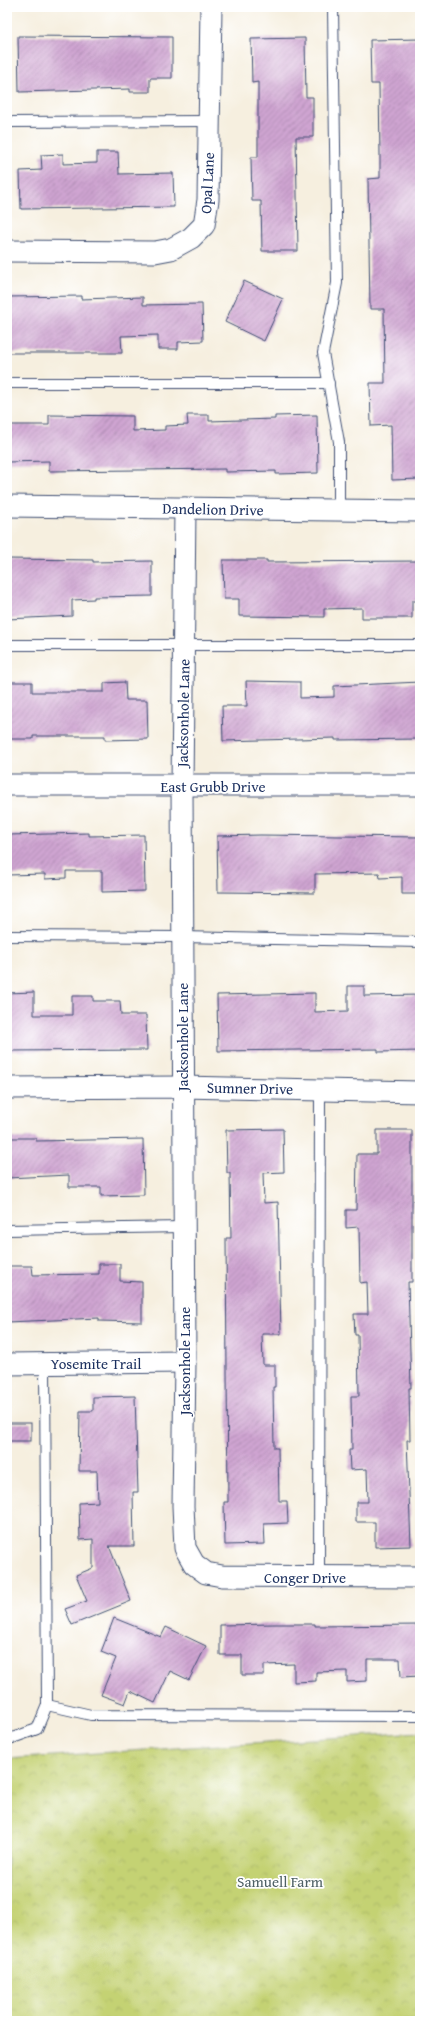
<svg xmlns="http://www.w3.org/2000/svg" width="427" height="2028" viewBox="0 0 427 2028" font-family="'Gentium Book Plus',serif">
  <defs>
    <pattern id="park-crowns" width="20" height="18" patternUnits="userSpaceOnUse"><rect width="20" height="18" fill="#c4d273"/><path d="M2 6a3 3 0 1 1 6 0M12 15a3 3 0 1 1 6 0" fill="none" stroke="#a8b566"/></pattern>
    <pattern id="building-hatch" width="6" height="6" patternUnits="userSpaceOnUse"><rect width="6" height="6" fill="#cfa4d1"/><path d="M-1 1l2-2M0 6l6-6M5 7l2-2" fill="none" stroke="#a786ad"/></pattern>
  </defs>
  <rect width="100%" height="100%" fill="#fff"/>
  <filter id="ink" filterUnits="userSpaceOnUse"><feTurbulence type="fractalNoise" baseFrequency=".025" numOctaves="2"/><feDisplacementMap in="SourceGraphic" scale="8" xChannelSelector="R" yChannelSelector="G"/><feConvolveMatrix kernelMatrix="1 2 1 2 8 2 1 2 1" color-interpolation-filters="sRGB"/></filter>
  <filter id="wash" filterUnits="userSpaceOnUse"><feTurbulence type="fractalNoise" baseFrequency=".012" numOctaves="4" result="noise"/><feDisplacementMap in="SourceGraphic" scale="16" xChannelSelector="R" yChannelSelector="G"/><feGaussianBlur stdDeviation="0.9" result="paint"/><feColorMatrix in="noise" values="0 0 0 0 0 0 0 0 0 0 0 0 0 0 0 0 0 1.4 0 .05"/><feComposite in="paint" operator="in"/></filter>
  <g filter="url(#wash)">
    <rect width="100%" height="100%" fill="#f6efdf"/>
    <polygon fill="url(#park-crowns)" stroke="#708068" points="420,1732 420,2021 7,2021 7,1759"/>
    <g id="blocks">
      <g fill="url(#building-hatch)">
        <polygon points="18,36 172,37 172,78 150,78 150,92 130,92 130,89 19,92"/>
        <polygon points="305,38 306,97 313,97 313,137 296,137 298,251 262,251 261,201 252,201 251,157 258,157 258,82 252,83 251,39"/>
        <polygon points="420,39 420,479 392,480 391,425 371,426 370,383 385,383 384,309 370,309 368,179 380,178 380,156 379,84 371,84 370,40"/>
        <polygon points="97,152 118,152 119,174 173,173 174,207 21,209 20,171 42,170 41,155 63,154 63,164 97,163"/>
        <polygon points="244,281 283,299 264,341 225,322"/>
        <polygon points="81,296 81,299 143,297 143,305 202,304 203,341 178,342 178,349 158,349 158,335 121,336 122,353 7,353 7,297"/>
        <polygon points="49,415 133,416 133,431 165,430 165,426 188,425 187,415 209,415 209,421 275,419 275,416 317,415 318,473 276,474 276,471 225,472 225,469 49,471 49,461 7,462 7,425 49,425"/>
        <polygon points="7,559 93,560 93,562 152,561 152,596 94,597 94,599 72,600 72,616 7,619"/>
        <polygon points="223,560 267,560 267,562 420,561 420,601 412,601 412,618 362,618 362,608 324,609 324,617 239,616 239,599 224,599"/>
        <polygon points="246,681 300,682 300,698 334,697 334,686 420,682 420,739 335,740 335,738 223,741 222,706 247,706"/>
        <polygon points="7,682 32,682 32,692 104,692 104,683 125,682 126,700 147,700 148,739 105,740 105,736 33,736 33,739 7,739"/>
        <polygon points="89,833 89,836 144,835 145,891 102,892 102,871 66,871 66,878 45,879 45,874 7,875 7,835"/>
        <polygon points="261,835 420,837 420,894 402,894 402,877 380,878 379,873 315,874 315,893 218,892 217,836"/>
        <polygon points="348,986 364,986 364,996 420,995 420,1051 378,1052 378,1049 218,1051 217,995 315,993 315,1012 348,1011"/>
        <polygon points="34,992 34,1015 72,1015 72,996 93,996 93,1001 120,1001 121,1015 146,1015 147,1050 7,1051 7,993"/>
        <polygon points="283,1129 284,1172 263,1173 264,1203 278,1202 281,1334 262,1334 263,1365 275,1365 275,1387 273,1387 274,1448 278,1448 279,1501 287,1501 288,1523 264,1524 265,1544 225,1545 224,1502 228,1502 226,1238 231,1238 230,1173 227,1173 226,1130"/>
        <polygon points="377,1130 412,1130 412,1282 408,1282 411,1388 409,1388 410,1440 407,1440 411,1546 375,1547 375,1522 356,1522 356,1502 368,1502 367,1469 350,1470 349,1450 352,1450 351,1396 359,1396 358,1335 355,1335 354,1314 368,1314 367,1282 360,1283 359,1227 346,1228 346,1210 356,1210 357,1154 377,1154"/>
        <polygon points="7,1138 36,1138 36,1141 143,1139 144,1195 101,1196 101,1187 69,1187 69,1175 7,1178"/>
        <polygon points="99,1264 120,1264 120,1281 142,1282 142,1322 99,1321 99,1318 7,1322 7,1266 32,1266 33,1275 99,1274"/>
        <polygon points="135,1396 138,1492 133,1492 134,1546 109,1546 131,1601 72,1625 65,1609 87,1601 76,1575 93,1568 93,1539 80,1540 79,1503 98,1502 97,1471 79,1471 80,1411 93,1411 93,1397"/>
        <rect x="7" y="1423" width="24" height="18"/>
        <polygon points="114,1618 161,1637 166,1627 206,1646 189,1680 170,1671 155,1703 130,1691 125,1704 101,1695 116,1658 101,1652"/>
        <polygon points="274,1624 315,1624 315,1626 420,1625 420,1676 401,1677 400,1659 367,1659 367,1681 347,1682 347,1671 316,1672 316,1681 294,1682 294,1664 264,1665 264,1675 242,1675 242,1655 220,1655 220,1625"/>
      </g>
    </g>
  </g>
  <g filter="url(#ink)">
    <use href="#blocks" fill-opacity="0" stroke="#3c4c71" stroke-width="1"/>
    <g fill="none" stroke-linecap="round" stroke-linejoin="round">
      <g stroke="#3c4c71" stroke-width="12">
        <g id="service">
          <polyline points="333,7 337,283 323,353 339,442 339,510"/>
          <polyline points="7,122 209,121"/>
          <polyline points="7,383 329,383"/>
          <polyline points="7,645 420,645"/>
          <polyline points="7,936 182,937 420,942"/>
          <polyline points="7,1230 183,1227"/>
          <polyline points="319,1577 320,1090"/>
          <polyline points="47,1705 91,1715 420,1716"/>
          <polyline points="7,1740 37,1729 47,1705 45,1363"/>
        </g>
      </g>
      <g stroke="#3c4c71" stroke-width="23">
        <g id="minor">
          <polyline points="7,251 155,252 171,249 191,238 204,225 208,200 211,7"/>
          <polyline points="7,506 420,511"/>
          <polyline points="185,508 182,786 185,1362 183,1506 185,1548 194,1564 206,1573 222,1576 420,1577"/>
          <polyline points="7,785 420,785"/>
          <polyline points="7,1088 182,1087 420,1092"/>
          <polyline points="7,1364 185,1362"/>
        </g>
      </g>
      <use href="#service" stroke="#fff" stroke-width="10"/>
      <use href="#minor" stroke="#fff" stroke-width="21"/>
    </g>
  </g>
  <g text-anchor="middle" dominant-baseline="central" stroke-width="3.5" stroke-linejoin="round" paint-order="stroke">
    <g font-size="15" fill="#1b2f5e" stroke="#fff">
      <text transform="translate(207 183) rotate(-87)">Opal Lane</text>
      <text transform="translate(213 509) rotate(1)">Dandelion Drive</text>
      <text transform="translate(183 713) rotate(-89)">Jacksonhole Lane</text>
      <text x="213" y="786">East Grubb Drive</text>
      <text transform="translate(182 1037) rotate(-90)">Jacksonhole Lane</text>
      <text transform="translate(250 1088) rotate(1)">Sumner Drive</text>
      <text transform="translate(184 1361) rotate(-90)">Jacksonhole Lane</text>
      <text x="96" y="1363">Yosemite Trail</text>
      <text x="305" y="1577">Conger Drive</text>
    </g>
    <g font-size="15" fill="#4e6064" stroke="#fff">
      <text x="280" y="1881">Samuell Farm</text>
    </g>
  </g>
  <rect width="427" height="2028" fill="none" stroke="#fff" stroke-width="24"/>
</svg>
